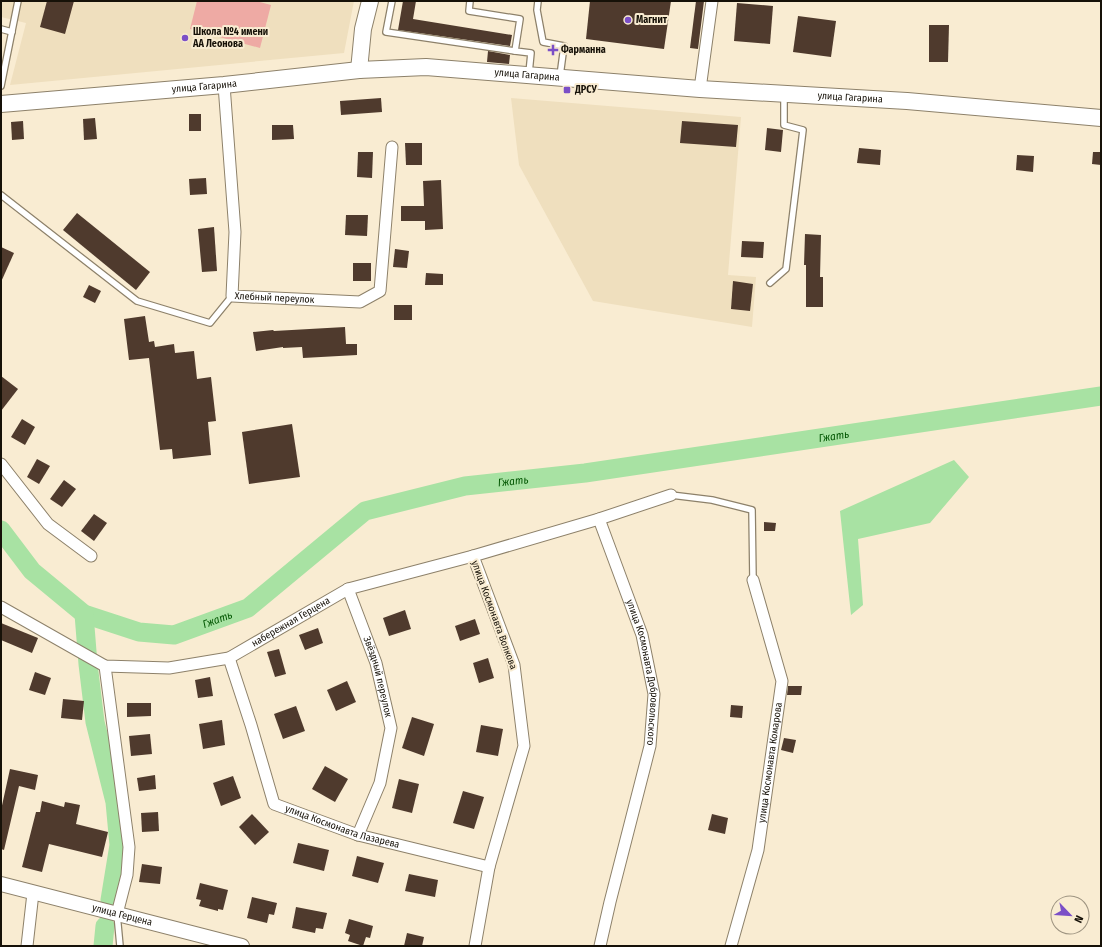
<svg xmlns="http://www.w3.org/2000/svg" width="1102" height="947" viewBox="0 0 1102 947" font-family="'Fira Sans Condensed',sans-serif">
  <rect width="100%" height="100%" fill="#f9ecd2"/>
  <g fill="#efdfbe">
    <polygon points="1,1 354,1 344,53 10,85 26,23 1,17"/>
    <polygon points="511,98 741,117 728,275 756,277 752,327 593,301 519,165"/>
  </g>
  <polygon fill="#eeaaa4" points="197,1 256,1 271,5 260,48 190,29"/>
  <polygon fill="#a8e2a3" points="954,460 969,477 930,523 858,539 863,605 851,615 840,511"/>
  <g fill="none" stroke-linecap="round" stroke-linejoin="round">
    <g stroke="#a8e2a3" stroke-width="19">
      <path id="s1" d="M1 530 32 571 84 614 139 632 174 635 248 608 365 511 465 486 585 473 1101 396"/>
      <polyline points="84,614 88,664 95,722 115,802 119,845 110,900"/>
      <polyline points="103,946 105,926"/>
    </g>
  </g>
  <g fill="#4f3a2d">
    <polygon points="47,1 74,1 65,34 40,27"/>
    <polygon points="403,1 416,1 413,19 512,35 510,46 398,30"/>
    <polygon points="590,1 671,1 664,49 586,39"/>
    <polygon points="696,1 704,1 698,49 690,48"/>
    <polygon points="737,3 773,6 770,44 734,41"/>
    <polygon points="798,16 836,21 831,57 793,52"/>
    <polygon points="929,25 949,25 948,62 929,62"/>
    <polygon points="488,51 510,55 509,64 487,62"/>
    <polygon points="381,98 382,112 341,115 340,101"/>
    <rect x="189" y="114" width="12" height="17"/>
    <polygon points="95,118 97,139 84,140 83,119"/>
    <polygon points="23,121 24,139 12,140 11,122"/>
    <polygon points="682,121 738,125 736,147 680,143"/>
    <polygon points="272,125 293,125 294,139 272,140"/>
    <polygon points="767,128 783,130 781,152 765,150"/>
    <polygon points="405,143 422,143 422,165 406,165"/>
    <polygon points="859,148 881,150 880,165 857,163"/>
    <polygon points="358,152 373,152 372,178 357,177"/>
    <polygon points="1093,152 1101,152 1101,165 1092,164"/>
    <polygon points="1017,155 1034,156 1033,172 1016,170"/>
    <polygon points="206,178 207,194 190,195 189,179"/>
    <polygon points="441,180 443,229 425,230 425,221 401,221 401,206 424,206 423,181"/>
    <polygon points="77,213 150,272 136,290 63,230"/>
    <polygon points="346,215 368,215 367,236 345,235"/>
    <polygon points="214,227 217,271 202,272 198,229"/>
    <polygon points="805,234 821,235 820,277 823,277 823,307 806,307 806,265 804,265"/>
    <polygon points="742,241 764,242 763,258 741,257"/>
    <polygon points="1,247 14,253 1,282"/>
    <polygon points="395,249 409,251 407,268 393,267"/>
    <rect x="353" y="263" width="18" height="18"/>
    <polygon points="426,273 443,274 443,285 425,285"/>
    <polygon points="733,281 753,284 750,311 731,309"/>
    <polygon points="89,285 101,291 95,303 83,297"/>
    <rect x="394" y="305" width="18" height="15"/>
    <polygon points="145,316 149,342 154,341 155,347 174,344 175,353 194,351 197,379 211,377 216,421 208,422 211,455 173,459 172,449 160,450 149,358 129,360 124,319"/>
    <polygon points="345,327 346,344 357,344 357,355 303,358 302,347 283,348 283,347 256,351 253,332 273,330 274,331"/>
    <polygon points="1,376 18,389 1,411"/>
    <polygon points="22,419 35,427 25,445 11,437"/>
    <polygon points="292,424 300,477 249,484 242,432"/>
    <polygon points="37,459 50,466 39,484 27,477"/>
    <polygon points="64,480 76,489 62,507 50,499"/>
    <polygon points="94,514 107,523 94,541 81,531"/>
    <polygon points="764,522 776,523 775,531 764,531"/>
    <polygon points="405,610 411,629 389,636 383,618"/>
    <polygon points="475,619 480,634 460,641 455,626"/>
    <polygon points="1,623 38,638 32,653 1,640"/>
    <polygon points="318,628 323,643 305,650 299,635"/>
    <polygon points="279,649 286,674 275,677 267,652"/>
    <polygon points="488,658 494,678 479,683 473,663"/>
    <polygon points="35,672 51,678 45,695 29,690"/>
    <polygon points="210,677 213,696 198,698 195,680"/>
    <polygon points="347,681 356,702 336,711 327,690"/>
    <polygon points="788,686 802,686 801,695 787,695"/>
    <polygon points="63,699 84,701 82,720 61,718"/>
    <polygon points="127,703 151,703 151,716 127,717"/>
    <polygon points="731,705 743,706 742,718 730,717"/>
    <polygon points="296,706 305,731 283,739 274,714"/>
    <polygon points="412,717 434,724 424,756 402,748"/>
    <polygon points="222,720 225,745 203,749 199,724"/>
    <polygon points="481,725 503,729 498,756 476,752"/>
    <polygon points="150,734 152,754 131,756 129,736"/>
    <polygon points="784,738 796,740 793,753 781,750"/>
    <polygon points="325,766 348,779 335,802 312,789"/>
    <polygon points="10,769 38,775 35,790 19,786 4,850 1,849 1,810"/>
    <polygon points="155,775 156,789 139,791 137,778"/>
    <polygon points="233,776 241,798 221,806 213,783"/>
    <polygon points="399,779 419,784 412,813 392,808"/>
    <polygon points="463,791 484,797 474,829 453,823"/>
    <polygon points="42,801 64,807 65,802 80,805 76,824 108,832 102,857 49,844 42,872 22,867 36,812 40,812"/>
    <polygon points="158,812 159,831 142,832 141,813"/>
    <polygon points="252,814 269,832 255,845 239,827"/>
    <polygon points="712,814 728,818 725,834 708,830"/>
    <polygon points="298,843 329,850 324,871 293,863"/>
    <polygon points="357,856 384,863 378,883 352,876"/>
    <polygon points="142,864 162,867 160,884 139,882"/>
    <polygon points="409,874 438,880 435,897 405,891"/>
    <polygon points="200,883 228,890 223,910 218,909 218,911 199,906 201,900 196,899"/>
    <polygon points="252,897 277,903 274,915 269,914 267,923 247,918"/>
    <polygon points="296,907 327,913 323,929 316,928 315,933 292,928"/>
    <polygon points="349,919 373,926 370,938 366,937 363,946 348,941 350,935 345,933"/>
    <polygon points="407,933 424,937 422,946 404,946"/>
  </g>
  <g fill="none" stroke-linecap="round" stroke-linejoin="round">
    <g stroke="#8d816a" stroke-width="8">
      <g id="service">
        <polyline points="392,1 386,32 515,51"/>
        <polyline points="470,1 469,11 520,19 515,51 531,53 529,73"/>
        <polyline points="538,1 537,10 543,42 564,46 560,76"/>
        <polyline points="1,29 12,32"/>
        <polyline points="1,86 18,1"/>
        <polyline points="1,195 137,301 210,323 232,296"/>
        <polyline points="770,283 786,269 803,130 784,125 784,96"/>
        <polyline points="671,495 712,500 752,510 753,580"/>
        <polyline points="117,914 120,946"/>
      </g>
    </g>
    <g stroke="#8d816a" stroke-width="13">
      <g id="minor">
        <path id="s2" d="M224 85 235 232 232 296 360 302 380 291 392 147"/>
        <polyline points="700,89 712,1"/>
        <polyline points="1,464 48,524 91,556"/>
        <path id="s3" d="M599 519 642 635 654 694 650 746 610 902 600 946"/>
        <path id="s4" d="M348 589 376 663 391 728 380 783 358 835"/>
        <path id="s5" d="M1 607 105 666 169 668 229 658 348 589 473 556"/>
        <path id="s6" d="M229 658 251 725 274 804 358 835 489 867"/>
        <polyline points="105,666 129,847 127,875 117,914"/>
        <polyline points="27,946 33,893"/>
        <polyline points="475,946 489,867 524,746 514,665 473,556 599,519 671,495"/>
        <path id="s7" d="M731 946 758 850 782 681 753 580"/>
      </g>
    </g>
    <g stroke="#8d816a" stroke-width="16">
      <g id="tertiary">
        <path id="s8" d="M1 884 242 946"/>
      </g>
    </g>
    <g stroke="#8d816a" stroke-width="18">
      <g id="secondary">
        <polyline points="359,70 363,29 370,1"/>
        <path id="s9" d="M1 104 224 85 359 70 426 67 700 89 907 101 1101 118"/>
      </g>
    </g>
    <use href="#service" stroke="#fff" stroke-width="5.5"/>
    <use href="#minor" stroke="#fff" stroke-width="11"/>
    <use href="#tertiary" stroke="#fff" stroke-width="14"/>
    <use href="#secondary" stroke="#fff" stroke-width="16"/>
  </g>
  <g fill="#7b4fc7" stroke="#f9ecd2" stroke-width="1.5">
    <circle cx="628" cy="20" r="4"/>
    <circle cx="185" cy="38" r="4"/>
    <path d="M551 44h4v4h4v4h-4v4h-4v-4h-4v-4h4z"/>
    <rect x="563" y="86" width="8" height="8" rx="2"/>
  </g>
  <g text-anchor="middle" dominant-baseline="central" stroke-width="4" stroke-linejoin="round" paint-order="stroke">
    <g font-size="10" font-weight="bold" fill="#161108" stroke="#f9ecd2" text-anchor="start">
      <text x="636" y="20">Магнит</text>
      <text x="193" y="32">Школа №4 имени<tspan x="193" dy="12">АА Леонова</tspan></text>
      <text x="561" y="50">Фарманна</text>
      <text x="575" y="90">ДРСУ</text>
    </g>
    <g font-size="10" fill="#161108" stroke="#f9ecd2">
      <text stroke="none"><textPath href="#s9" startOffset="528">улица Гагарина</textPath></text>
      <text stroke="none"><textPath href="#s9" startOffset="204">улица Гагарина</textPath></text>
      <text stroke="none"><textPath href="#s9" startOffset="852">улица Гагарина</textPath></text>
      <text stroke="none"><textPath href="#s2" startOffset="254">Хлебный переулок</textPath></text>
      <text transform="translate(494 615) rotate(70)">улица Космонавта Волкова</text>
      <text stroke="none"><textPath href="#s5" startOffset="316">набережная Герцена</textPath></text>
      <text stroke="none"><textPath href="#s3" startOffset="161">улица Космонавта Добровольского</textPath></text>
      <text stroke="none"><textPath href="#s4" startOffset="93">Звёздный переулок</textPath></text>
      <text stroke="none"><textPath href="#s7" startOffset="188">улица Космонавта Комарова</textPath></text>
      <text stroke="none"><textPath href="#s6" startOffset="225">улица Космонавта Лазарева</textPath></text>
      <text stroke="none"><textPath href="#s8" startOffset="125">улица Герцена</textPath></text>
    </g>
    <g font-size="11" font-style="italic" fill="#050" stroke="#f9ecd2">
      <text stroke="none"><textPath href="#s1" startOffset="918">Гжать</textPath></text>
      <text stroke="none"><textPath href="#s1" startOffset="594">Гжать</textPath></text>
      <text stroke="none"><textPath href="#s1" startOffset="258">Гжать</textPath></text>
    </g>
  </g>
  <rect width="1102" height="947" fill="none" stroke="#161108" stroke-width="4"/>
  <g transform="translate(1070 915) rotate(115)"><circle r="19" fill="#f9ecd2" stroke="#9e9481"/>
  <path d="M0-3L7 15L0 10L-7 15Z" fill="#7b4fc7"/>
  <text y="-6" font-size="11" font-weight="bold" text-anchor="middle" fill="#161108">N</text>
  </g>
</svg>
